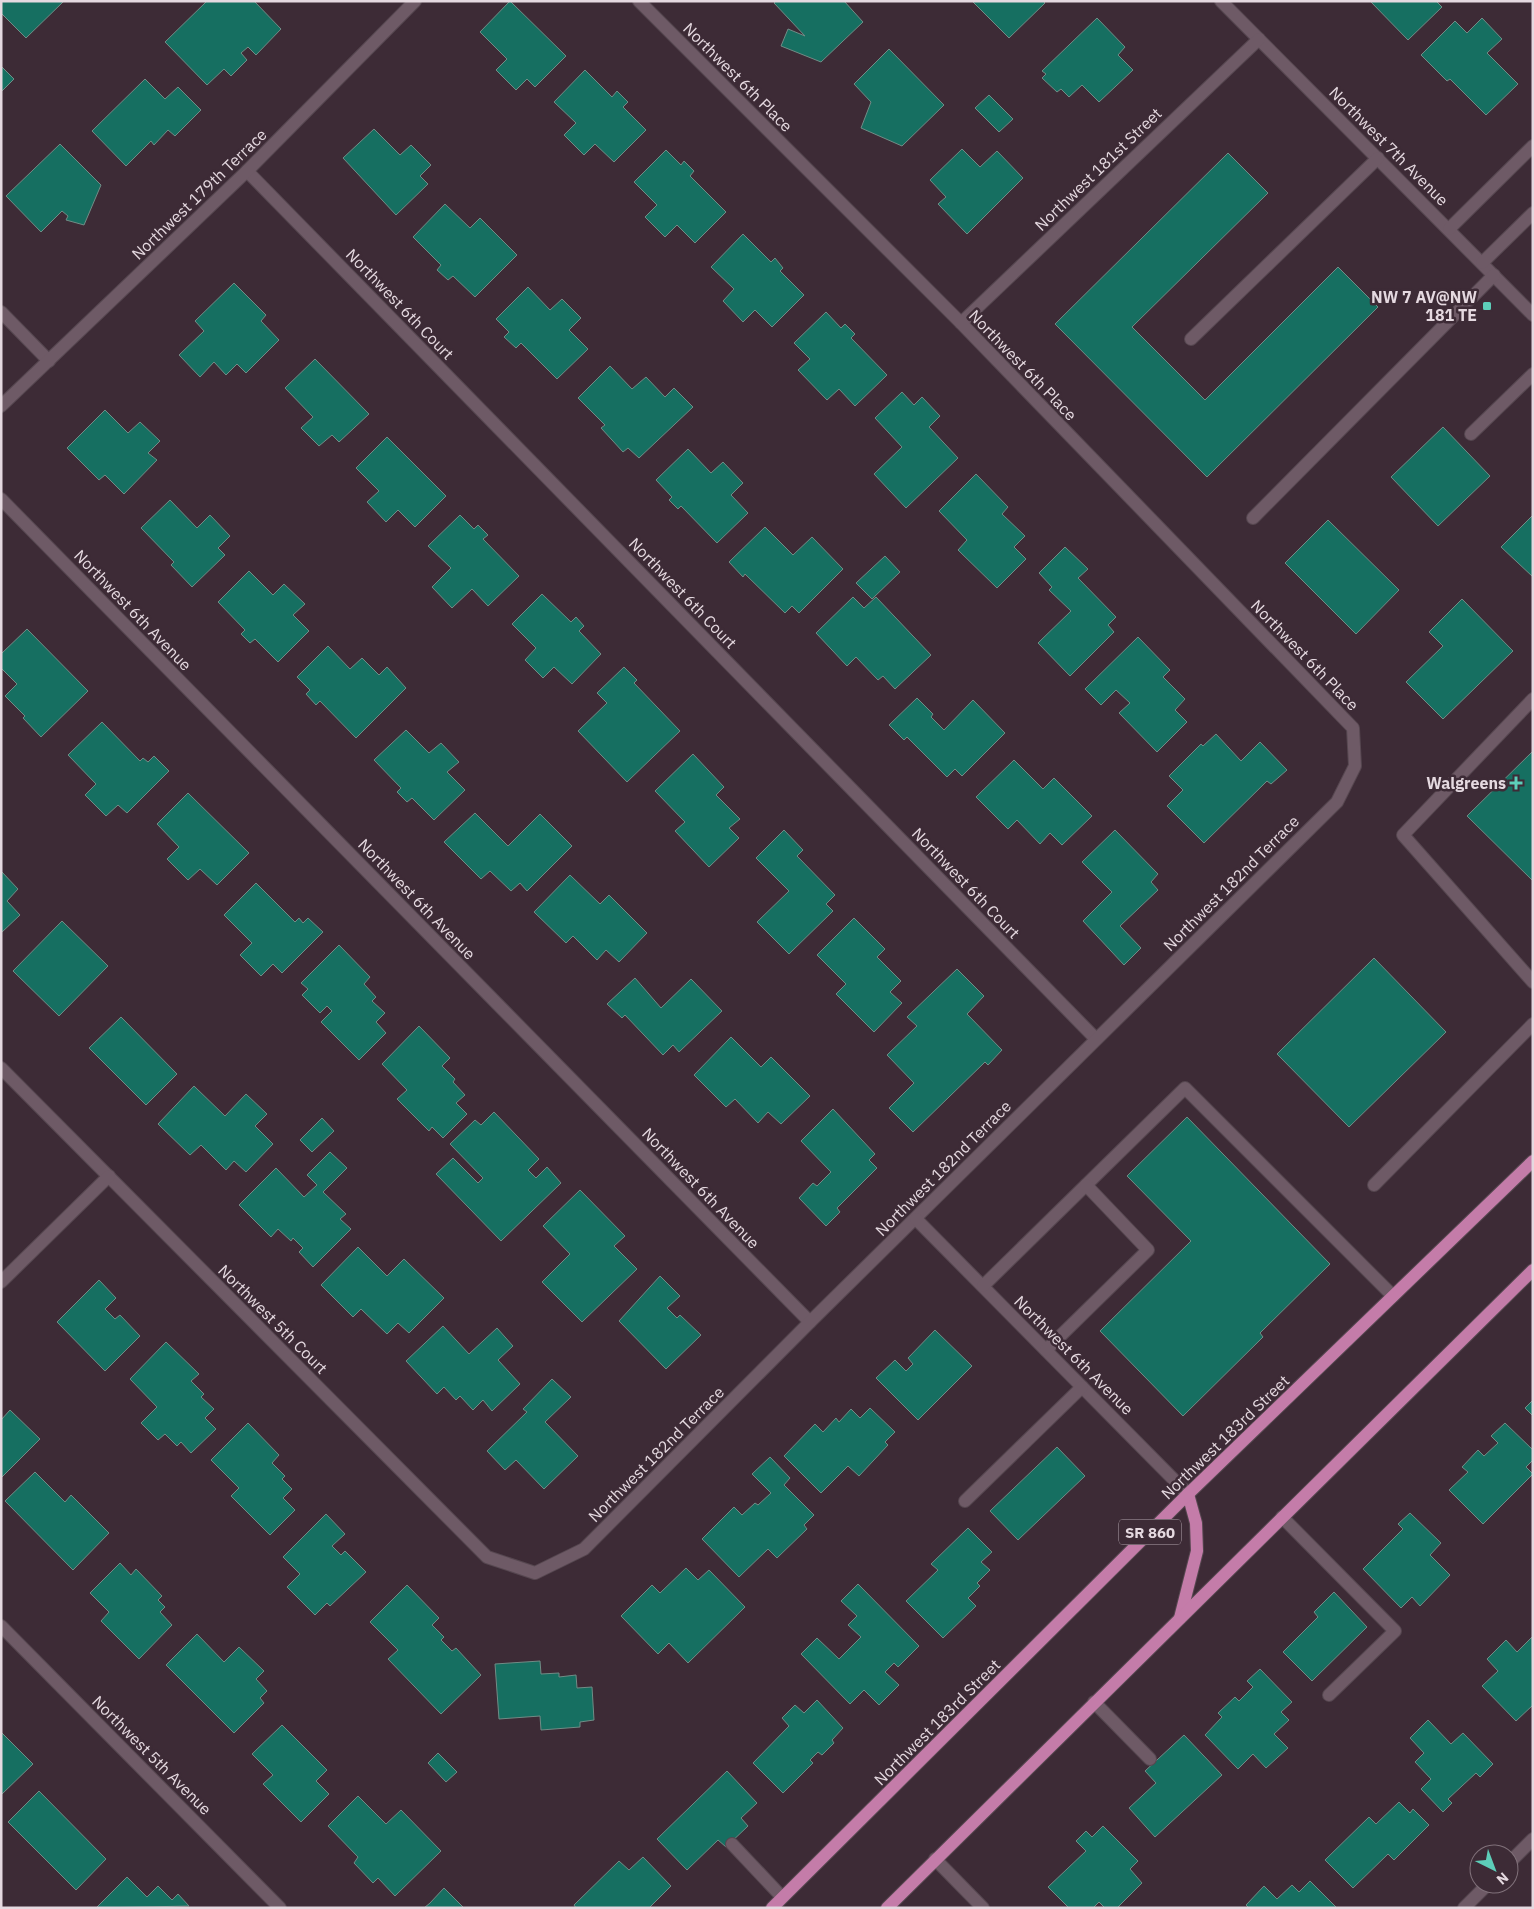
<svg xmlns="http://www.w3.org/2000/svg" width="1534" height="1909" viewBox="0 0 1534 1909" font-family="'IBM Plex Sans',sans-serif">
  <rect width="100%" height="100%" fill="#3d2b36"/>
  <g fill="#166f61" stroke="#718c86">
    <polygon points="1,1 64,1 26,38 1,13"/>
    <polygon points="207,1 254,1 281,29 256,55 248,47 241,53 247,60 231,76 224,69 207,85 165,42"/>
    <polygon points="510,1 566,56 535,87 527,79 516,90 496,70 507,59 480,32"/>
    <polygon points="776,1 844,1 863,22 821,62 781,46 788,29 805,36 774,3"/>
    <polygon points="972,1 1043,1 1045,3 1009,38"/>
    <polygon points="1370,1 1436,1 1442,7 1408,40"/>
    <polygon points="1097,18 1125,47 1118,55 1133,70 1099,102 1082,85 1069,97 1061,89 1057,92 1042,78 1046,74 1042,71"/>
    <polygon points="1482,18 1502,39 1487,53 1518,84 1486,115 1450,79 1447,81 1421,55 1455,21 1467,33"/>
    <polygon points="889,49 944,105 902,146 861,128 871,102 854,84"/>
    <polygon points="1,66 14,79 1,92"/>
    <polygon points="585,70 612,97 617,91 628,102 623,107 646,130 614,162 595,144 584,155 564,135 576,123 554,102"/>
    <polygon points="145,79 165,99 178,87 201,110 175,136 168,130 154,145 151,141 126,166 92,131"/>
    <polygon points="989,95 1013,119 999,132 975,108"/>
    <polygon points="374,129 400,155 411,145 431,165 420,176 428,184 396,215 343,158"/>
    <polygon points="60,144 101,185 84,225 66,220 68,216 62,211 41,232 6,196"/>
    <polygon points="962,149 980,167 997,151 1023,178 967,234 938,204 946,197 930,180"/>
    <polygon points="666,150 681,165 684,161 694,171 690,176 726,212 695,243 677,225 665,237 645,217 657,205 634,182"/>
    <polygon points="1228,153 1268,193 1132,327 1205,400 1338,267 1378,307 1207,477 1055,324"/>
    <polygon points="445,204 470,228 480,218 517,255 475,297 453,276 448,280 437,270 441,265 413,237"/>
    <polygon points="743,234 771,262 775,258 783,268 780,271 804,295 772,327 755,310 743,322 723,301 734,289 711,267"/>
    <polygon points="234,283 266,315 261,321 279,340 246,373 237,364 226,375 214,362 200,377 179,355 204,331 195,321"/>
    <polygon points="528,287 550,310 562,299 581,318 569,330 588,349 557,379 521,343 516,348 504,337 509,332 496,319"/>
    <polygon points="826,312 841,328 845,324 855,334 851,338 887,375 855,406 839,389 827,400 798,370 810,359 794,343"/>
    <polygon points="315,359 369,414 339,442 332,435 319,446 301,428 313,417 285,388"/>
    <polygon points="610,366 632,389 646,377 665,397 674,388 693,407 639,458 628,448 623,452 601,428 605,425 578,398"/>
    <polygon points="902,392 914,405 922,397 940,416 929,427 958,458 906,508 874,474 902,447 875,418"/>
    <polygon points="105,410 128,433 140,422 160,441 148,453 157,460 124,494 105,475 99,480 67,448"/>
    <polygon points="1443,427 1490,476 1438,526 1391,477"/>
    <polygon points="387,437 446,496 415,527 398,510 386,522 367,502 379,491 356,468"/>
    <polygon points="688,449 711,473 723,462 743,483 731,495 748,513 717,543 681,506 678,509 669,500 672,497 656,480"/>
    <polygon points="976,474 1008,507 1002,514 1025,536 1014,547 1026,559 997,588 958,550 967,540 939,511"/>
    <polygon points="170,500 197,528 210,515 230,536 218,548 225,555 192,587 171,565 174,562 141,528"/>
    <polygon points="460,515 474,529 478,525 488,535 483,539 519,576 488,606 472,589 452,608 432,587 451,568 428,546"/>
    <polygon points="1533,515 1533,577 1501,547"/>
    <polygon points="1328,520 1399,590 1356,634 1285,563"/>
    <polygon points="765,527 793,555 812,537 843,569 799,613 792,606 785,613 745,574 743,577 729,562"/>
    <polygon points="1065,547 1088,569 1078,578 1116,617 1108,625 1114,632 1070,676 1038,643 1071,611 1049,590 1052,587 1039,573"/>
    <polygon points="885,556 900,572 872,599 856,583"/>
    <polygon points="249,571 273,595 284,584 305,604 293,615 309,631 278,662 255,639 250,643 241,634 245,630 218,602"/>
    <polygon points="542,594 571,622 576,617 584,626 579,631 601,654 572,684 554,667 543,678 525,660 536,648 512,624"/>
    <polygon points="853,597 864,608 876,597 931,655 895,689 883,676 878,680 856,657 847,666 816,633"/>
    <polygon points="1462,599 1513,651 1443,719 1406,682 1443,646 1429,632"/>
    <polygon points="27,629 88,691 41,737 23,718 25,716 5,696 17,684 1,668 1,654"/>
    <polygon points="1138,637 1170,670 1163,677 1185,699 1175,710 1187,722 1157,752 1119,713 1130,703 1116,690 1101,705 1085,689"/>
    <polygon points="328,646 350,669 362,658 379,675 387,667 406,688 356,738 320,701 316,705 306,694 310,690 297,677"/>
    <polygon points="624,667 637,680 634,683 680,731 627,782 578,731 607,703 597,693"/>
    <polygon points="917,698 933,714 931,717 944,730 973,700 1005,733 962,776 955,769 947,777 907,737 904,740 889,725"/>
    <polygon points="102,722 140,761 143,758 148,762 154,756 169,771 127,813 118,805 106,816 85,795 96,784 68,755"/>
    <polygon points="406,730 429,753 441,743 459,762 447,772 465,790 434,820 412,798 407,802 397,792 401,788 374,760"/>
    <polygon points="1216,734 1241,761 1260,742 1287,770 1271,784 1267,781 1204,843 1167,806 1183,790 1169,776 1201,744 1203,746"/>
    <polygon points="1533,751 1533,881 1467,816"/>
    <polygon points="693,754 724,787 716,795 740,819 729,828 739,838 709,867 675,831 685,822 655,791"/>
    <polygon points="1014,760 1043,789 1054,778 1092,816 1062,845 1050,833 1040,844 1017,820 1008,829 976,797"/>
    <polygon points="188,793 249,853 217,885 200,869 188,880 167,859 179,847 157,824"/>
    <polygon points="475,813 508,846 540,814 572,846 527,891 520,883 511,891 490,871 481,879 444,842"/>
    <polygon points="784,830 803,850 797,856 835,895 826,904 833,911 789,954 757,922 789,891 756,858"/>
    <polygon points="1115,830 1158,874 1151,882 1158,890 1120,926 1141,948 1124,965 1083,921 1112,892 1082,862"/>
    <polygon points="1,871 18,889 7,901 20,915 1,933"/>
    <polygon points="570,875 600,904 609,895 647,933 619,962 606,950 597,960 573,936 566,943 534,912"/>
    <polygon points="256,883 295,922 299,918 303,923 308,918 323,932 282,973 273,964 261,976 240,955 252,943 224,915"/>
    <polygon points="854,918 885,949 877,957 901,981 890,992 902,1003 874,1032 836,994 846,984 817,955"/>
    <polygon points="62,921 108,966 59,1016 13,971"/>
    <polygon points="339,945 370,977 364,984 376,997 372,1001 385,1013 376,1022 386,1033 359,1060 321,1022 332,1011 327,1006 320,1013 302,995 308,989 301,983"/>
    <polygon points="1374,958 1446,1032 1349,1127 1277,1054"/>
    <polygon points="957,969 984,996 967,1014 1002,1050 988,1065 985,1062 913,1132 889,1108 914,1083 887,1055 917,1026 907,1017"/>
    <polygon points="635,978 661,1008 691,979 722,1011 679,1052 673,1045 663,1055 625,1015 622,1018 607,1004"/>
    <polygon points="121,1017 177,1074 146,1105 89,1048"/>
    <polygon points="419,1026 450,1058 442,1066 455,1079 453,1082 465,1095 456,1103 467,1114 443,1138 432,1127 429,1131 397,1099 407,1090 382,1064"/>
    <polygon points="731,1037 761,1067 771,1057 810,1096 781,1124 768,1112 758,1123 735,1099 726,1107 694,1075"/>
    <polygon points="194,1086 225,1116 246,1094 267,1114 255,1126 273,1144 246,1172 234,1161 226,1170 201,1145 190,1155 158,1124"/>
    <polygon points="833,1109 875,1154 869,1160 877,1168 837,1208 840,1212 826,1226 799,1198 813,1183 817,1186 831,1172 801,1141"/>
    <polygon points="494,1112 539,1159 528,1170 536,1178 547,1167 561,1183 501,1241 436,1174 453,1158 478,1183 483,1178 450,1144 475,1120 481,1125"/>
    <polygon points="1187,1117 1330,1264 1260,1333 1263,1337 1183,1416 1100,1331 1191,1241 1127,1176"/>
    <polygon points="322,1118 334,1131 312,1152 300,1140"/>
    <polygon points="330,1152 347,1168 323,1192 346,1214 340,1219 351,1229 313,1267 299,1252 303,1248 293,1238 291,1241 278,1229 271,1237 239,1205 276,1168 304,1197 317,1185 307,1175"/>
    <polygon points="580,1190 625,1236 614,1246 637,1269 582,1322 542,1282 570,1254 543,1226"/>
    <polygon points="358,1247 387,1276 404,1259 444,1298 409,1333 398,1323 387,1334 361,1309 353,1317 321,1285"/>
    <polygon points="660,1276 680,1296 667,1308 677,1318 680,1315 701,1335 666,1369 619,1321"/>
    <polygon points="99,1280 116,1298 105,1309 115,1319 120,1315 140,1336 105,1371 57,1322"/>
    <polygon points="443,1326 469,1354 497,1328 513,1346 498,1360 520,1384 492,1411 483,1400 473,1410 460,1396 456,1400 444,1387 437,1394 406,1361"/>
    <polygon points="935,1330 972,1366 918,1420 876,1378 895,1360 906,1371 913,1364 908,1358"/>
    <polygon points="166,1342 199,1374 191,1381 204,1394 201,1397 214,1409 205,1418 216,1429 191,1453 181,1442 177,1446 165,1434 158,1440 141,1423 157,1407 130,1379"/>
    <polygon points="552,1379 571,1397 545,1422 578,1456 544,1489 516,1460 505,1470 487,1451 527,1412 523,1409"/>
    <polygon points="1533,1400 1533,1416 1525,1408"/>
    <polygon points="870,1408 895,1432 885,1442 888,1445 859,1476 848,1466 821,1493 784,1456 815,1424 823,1432 836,1418 839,1422 851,1409 860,1418"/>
    <polygon points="10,1410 40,1439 1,1478 1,1420"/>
    <polygon points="248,1423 279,1455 272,1463 285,1476 282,1479 292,1489 283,1498 295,1510 270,1535 231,1496 239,1488 211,1460"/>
    <polygon points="1505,1423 1533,1450 1533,1460 1526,1467 1533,1474 1483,1524 1449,1490 1468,1472 1462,1467 1478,1450 1484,1456 1498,1443 1491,1436"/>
    <polygon points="1057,1447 1085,1476 1018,1540 990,1511"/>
    <polygon points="770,1457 790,1478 784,1485 814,1515 804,1525 807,1529 777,1558 768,1549 739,1577 702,1539 734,1507 742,1515 755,1503 758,1505 771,1493 752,1474"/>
    <polygon points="35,1472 65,1502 71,1495 109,1533 73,1570 5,1501"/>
    <polygon points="1410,1513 1441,1543 1430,1555 1450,1575 1420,1606 1412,1597 1401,1608 1363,1569 1403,1529 1398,1524"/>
    <polygon points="326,1514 345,1534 332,1546 341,1555 345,1551 366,1572 330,1606 327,1603 315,1615 287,1587 300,1574 283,1557"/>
    <polygon points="968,1528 992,1552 981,1562 990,1570 977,1583 980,1586 968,1598 976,1606 943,1638 906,1601 938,1570 931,1564"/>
    <polygon points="120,1563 131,1575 136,1569 162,1596 158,1600 165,1607 160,1612 172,1625 139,1659 101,1621 109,1612 90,1593"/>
    <polygon points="686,1568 698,1580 709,1570 745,1607 688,1663 669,1643 658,1654 621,1616 652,1585 660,1593"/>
    <polygon points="858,1584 919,1646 898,1667 894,1663 885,1672 899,1685 879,1705 864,1690 850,1704 801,1654 817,1638 839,1659 861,1637 848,1625 857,1616 841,1601"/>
    <polygon points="407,1585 439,1618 432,1625 444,1637 441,1640 452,1651 456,1648 481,1675 441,1714 388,1659 398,1650 370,1622"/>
    <polygon points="1334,1592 1367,1627 1312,1681 1283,1652 1318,1617 1314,1612"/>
    <polygon points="197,1634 224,1662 239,1647 264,1671 256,1679 267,1691 260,1698 264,1703 234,1733 166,1665"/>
    <polygon points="1532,1637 1533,1705 1516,1721 1482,1686 1498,1671 1487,1659 1506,1640 1517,1652"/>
    <polygon points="540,1661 541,1674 559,1673 559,1677 576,1675 577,1688 592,1687 594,1720 580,1722 580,1727 541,1730 540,1716 499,1719 495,1664"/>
    <polygon points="1260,1669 1292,1702 1281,1712 1289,1720 1274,1734 1288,1748 1266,1768 1253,1754 1238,1769 1205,1735 1222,1717 1218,1713 1235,1697 1239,1701 1253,1687 1247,1681"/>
    <polygon points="817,1700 843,1728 832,1740 834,1743 822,1755 818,1752 810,1760 813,1763 783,1793 753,1763 789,1726 782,1718 795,1705 804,1713"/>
    <polygon points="1428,1720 1451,1744 1463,1733 1493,1764 1480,1777 1476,1773 1448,1799 1452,1803 1443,1812 1421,1789 1431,1779 1415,1762 1424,1753 1410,1738"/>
    <polygon points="282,1725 327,1770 316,1781 329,1794 301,1822 263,1784 273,1775 252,1754"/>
    <polygon points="1,1732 33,1764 1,1795"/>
    <polygon points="1184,1735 1222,1775 1155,1837 1129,1808 1156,1783 1145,1771"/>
    <polygon points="438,1753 457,1772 446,1782 428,1763"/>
    <polygon points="727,1771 757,1803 741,1818 748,1826 726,1847 718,1840 687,1870 657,1839"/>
    <polygon points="39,1791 106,1859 76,1890 8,1822"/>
    <polygon points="358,1796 386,1824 401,1810 441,1851 395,1896 378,1878 373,1883 354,1863 358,1857 328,1826"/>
    <polygon points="1399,1802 1410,1813 1413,1809 1429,1825 1394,1860 1388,1854 1353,1888 1325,1860 1369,1817 1376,1824"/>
    <polygon points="1103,1826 1138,1861 1130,1869 1142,1883 1117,1908 1105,1908 1099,1902 1093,1908 1069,1908 1048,1887 1086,1851 1076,1841 1086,1831 1092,1837"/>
    <polygon points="643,1857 671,1886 649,1908 576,1908 574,1905 619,1861 629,1870"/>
    <polygon points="127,1877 147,1897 158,1886 172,1900 178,1894 189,1906 96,1908"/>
    <polygon points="1310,1881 1337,1908 1249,1908 1246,1905 1264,1886 1277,1899 1292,1885 1299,1892"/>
    <polygon points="444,1888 464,1908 424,1908 430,1903"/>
  </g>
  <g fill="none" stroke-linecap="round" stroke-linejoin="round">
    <g stroke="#564750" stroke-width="14">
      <g id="minor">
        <polyline points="1221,1 1533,315"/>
        <polyline points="247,171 1096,1039"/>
        <polyline points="1449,229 1533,146"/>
        <polyline points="1482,263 1533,213"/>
        <polyline points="1,312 49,361"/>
        <polyline points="961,323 1259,39"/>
        <polyline points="1191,339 1378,158"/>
        <polyline points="1,406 247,171 415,1"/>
        <polyline points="1471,434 1533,374"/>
        <polyline points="1,499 810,1322"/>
        <polyline points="1253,518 1494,275"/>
        <polyline points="1533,699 1403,835 1533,982"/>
        <polyline points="1,1068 487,1557 535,1573 584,1549 810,1322 1337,802 1355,766 1353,728 961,323 639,1"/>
        <polyline points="1374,1185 1533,1024"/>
        <polyline points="916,1219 1188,1494"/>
        <polyline points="1,1282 109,1176"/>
        <polyline points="983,1286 1185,1088 1393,1296"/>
        <polyline points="1046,1350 1148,1250 1086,1185"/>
        <polyline points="965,1501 1082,1387"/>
        <polyline points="1282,1517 1395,1631 1329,1695"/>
        <polyline points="1,1626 280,1908"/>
        <polyline points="1094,1702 1150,1759"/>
        <polyline points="732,1844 782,1897"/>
        <polyline points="935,1859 983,1908"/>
        <polyline points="1509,1863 1533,1839"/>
        <polyline points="1464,1908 1488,1884"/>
      </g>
    </g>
    <g stroke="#564750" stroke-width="14">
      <g id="major">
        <polyline points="1180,1618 1197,1551 1196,1523 1188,1494"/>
        <polyline points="772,1908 1188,1494 1533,1161"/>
        <polyline points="887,1908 1533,1270"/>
      </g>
    </g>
    <use href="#minor" stroke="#6e5a66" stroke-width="12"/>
    <use href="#major" stroke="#c47ca9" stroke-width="12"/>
  </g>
  <g fill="#5dceb9" stroke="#3d2b36" stroke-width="2">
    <rect x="1482" y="301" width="10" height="10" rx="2.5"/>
    <path d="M1513.5 775.5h5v5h5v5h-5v5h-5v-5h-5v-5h5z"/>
  </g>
  <g text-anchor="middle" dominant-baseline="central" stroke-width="5" stroke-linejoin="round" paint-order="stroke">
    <rect fill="#3d2b36" stroke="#b3a5ad" stroke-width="1" x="1119" y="1519.5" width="62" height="25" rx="4"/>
    <g font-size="15" font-weight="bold" fill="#e5d9e0">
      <text x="1150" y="1532">SR 860</text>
    </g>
    <g font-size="16" fill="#e5d9e0" stroke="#3d2b36">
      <text transform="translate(738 77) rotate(45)">Northwest 6th Place</text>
      <text transform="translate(1389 146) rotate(45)">Northwest 7th Avenue</text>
      <text transform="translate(1098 169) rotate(-44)">Northwest 181st Street</text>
      <text transform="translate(199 194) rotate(-44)">Northwest 179th Terrace</text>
      <text transform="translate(400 304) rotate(46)">Northwest 6th Court</text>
      <text transform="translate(1023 365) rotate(46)">Northwest 6th Place</text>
      <text transform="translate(683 593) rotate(46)">Northwest 6th Court</text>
      <text transform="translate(133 610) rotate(46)">Northwest 6th Avenue</text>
      <text transform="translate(1305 655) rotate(46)">Northwest 6th Place</text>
      <text transform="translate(966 883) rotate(46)">Northwest 6th Court</text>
      <text transform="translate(1231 883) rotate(-45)">Northwest 182nd Terrace</text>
      <text transform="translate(417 899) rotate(46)">Northwest 6th Avenue</text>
      <text transform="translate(943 1168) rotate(-45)">Northwest 182nd Terrace</text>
      <text transform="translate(701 1188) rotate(46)">Northwest 6th Avenue</text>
      <text transform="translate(273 1319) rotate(45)">Northwest 5th Court</text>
      <text transform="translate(1074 1355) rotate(45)">Northwest 6th Avenue</text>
      <text transform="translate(1225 1437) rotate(-44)">Northwest 183rd Street</text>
      <text transform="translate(656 1454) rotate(-45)">Northwest 182nd Terrace</text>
      <text transform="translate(937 1722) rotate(-45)">Northwest 183rd Street</text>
      <text transform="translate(152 1755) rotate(45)">Northwest 5th Avenue</text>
    </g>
    <g font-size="16" font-weight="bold" fill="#e5d9e0" stroke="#3d2b36" text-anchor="end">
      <text x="1477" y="297">NW 7 AV@NW<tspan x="1477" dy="18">181 TE</tspan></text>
      <text x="1506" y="783">Walgreens</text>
    </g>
  </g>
  <rect width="1534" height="1909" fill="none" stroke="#e5d9e0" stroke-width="5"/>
  <g transform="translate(1494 1869) rotate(138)"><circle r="24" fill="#3d2b36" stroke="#80717a"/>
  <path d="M0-4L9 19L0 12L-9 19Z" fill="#5dceb9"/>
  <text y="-8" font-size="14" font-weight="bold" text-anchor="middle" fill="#e5d9e0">N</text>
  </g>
</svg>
